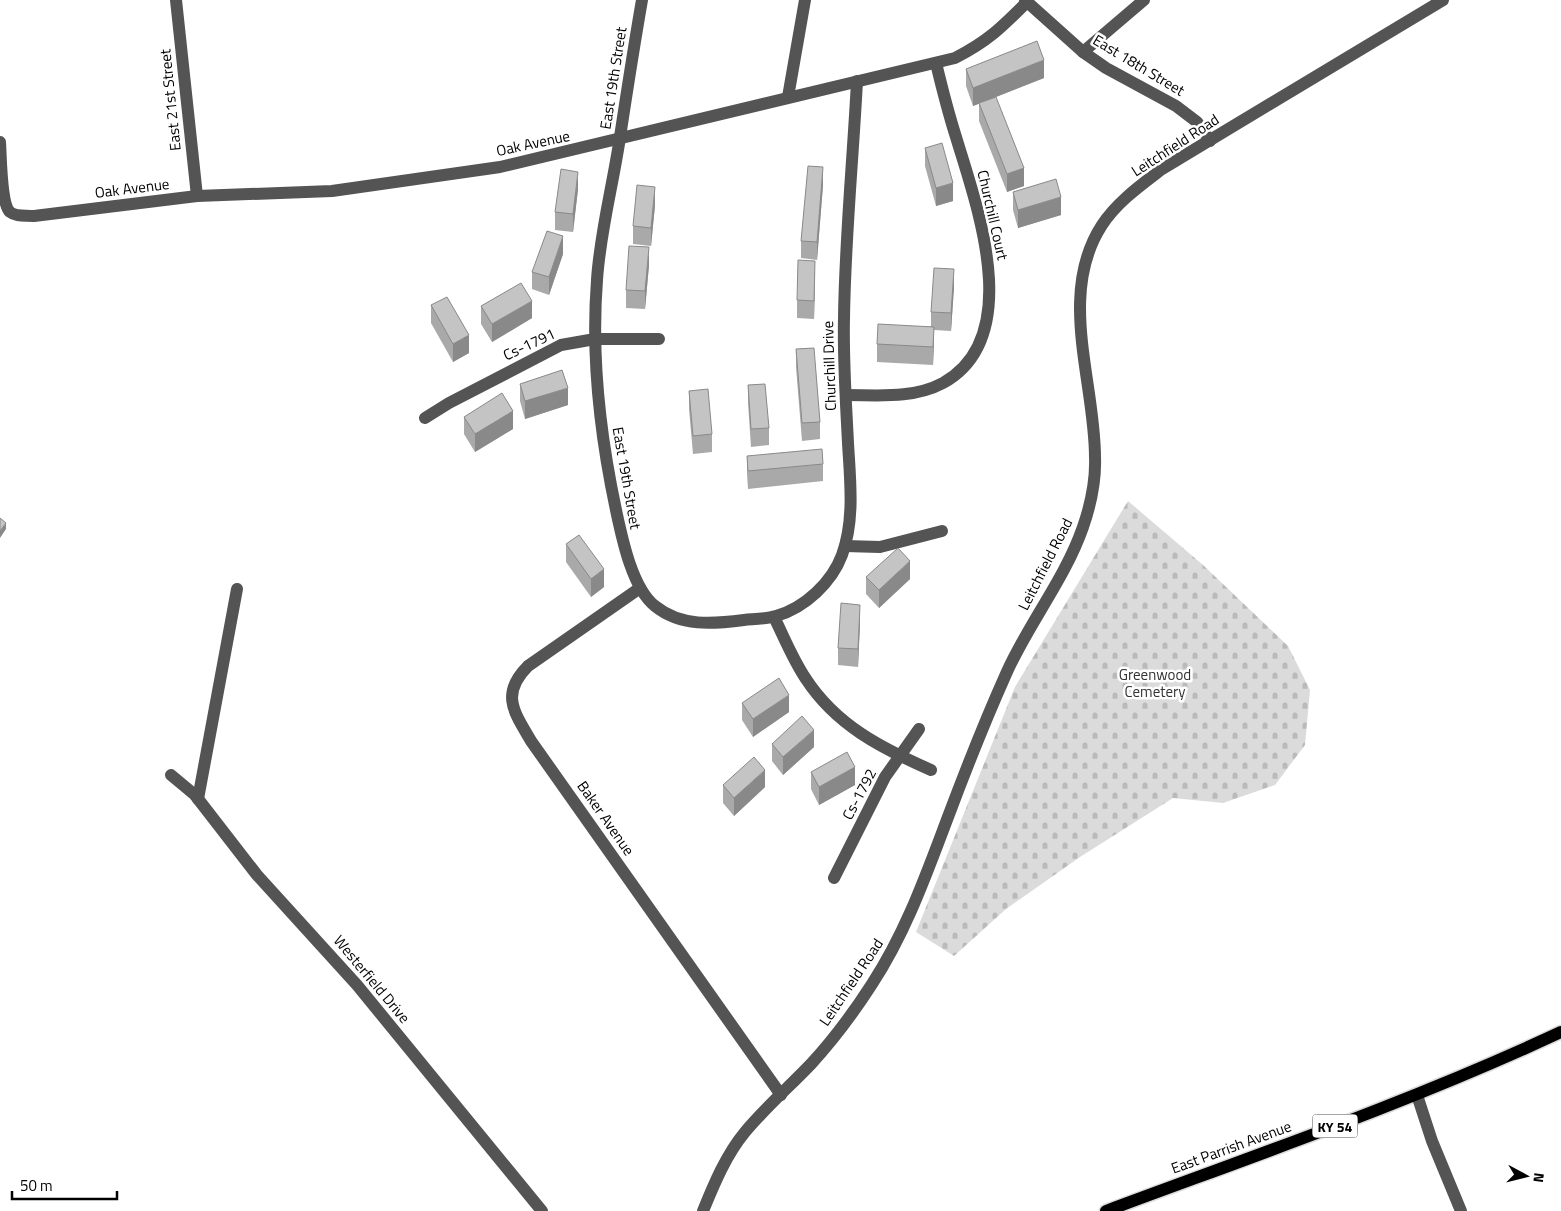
<svg xmlns="http://www.w3.org/2000/svg" width="1561" height="1211" viewBox="0 0 1561 1211" font-family="'Titillium Web',sans-serif">
  <defs>
    <pattern id="cemetery-stones" width="16" height="16" patternUnits="userSpaceOnUse" patternTransform="scale(1.25)"><rect width="16" height="16" fill="#dbdbdb"/><path d="M2 7V4a2 2 0 0 1 4 0v3zM10 15v-3a2 2 0 0 1 4 0v3z" fill="#bababa"/></pattern>
  </defs>
  <rect width="100%" height="100%" fill="#fff"/>
  <polygon fill="url(#cemetery-stones)" points="1128,501 1203,565 1288,646 1310,690 1305,745 1275,785 1223,803 1173,798 1080,857 1006,909 954,956 916,932 1015,687"/>
  <g fill="none" stroke-linecap="round" stroke-linejoin="round">
    <g stroke="#dbdbdb" stroke-width="15">
      <path id="major" d="M1106 1211C1259 1154 1413 1101 1561 1032"/>
    </g>
    <g stroke="#545454" stroke-width="12">
      <polyline points="176,0 197,196"/>
      <path d="M642 0C634 46 627 91 620 137 613 185 600 232 597 280 591 357 600 435 616 510 622 538 632 588 655 606 681 627 713 624 744 620 754 619 766 619 776 616 805 608 832 582 842 555 855 520 850 479 848 443 846 402 843 360 844 318 845 239 853 159 857 81"/>
      <polyline points="1025,0 1083,52 1106,68 1176,106 1197,122 1210,141"/>
      <polyline points="1083,52 1144,0"/>
      <polyline points="788,97 805,0"/>
      <path d="M0 142C1 156 1 204 10 212 16 217 26 215 34 216L197 196 332 191 500 167 955 58C988 41 1001 28 1027 2"/>
      <path d="M846 395C878 395 913 399 943 383 1026 337 976 204 956 137 948 112 942 88 936 63"/>
      <polyline points="425,418 449,403 561,345 595,339 659,339"/>
      <polyline points="845,546 880,547 942,531"/>
      <path d="M640 588 528 666C500 694 514 712 531 741L781 1095"/>
      <path d="M774 617C784 637 793 660 806 679 836 725 881 748 931 770"/>
      <polyline points="171,775 195,795 257,875 357,985 542,1211"/>
      <polyline points="198,799 237,589"/>
      <polyline points="834,878 885,777 919,729"/>
      <polyline points="1417,1095 1432,1141 1461,1211"/>
      <path d="M703 1211C714 1184 726 1155 745 1132 765 1108 789 1087 811 1064 833 1040 854 1012 872 984 906 932 926 875 948 817 966 769 985 721 1006 674 1028 624 1065 579 1083 527 1091 504 1096 482 1095 457 1095 382 1057 294 1102 225 1117 202 1141 185 1162 169L1443 0"/>
    </g>
    <use href="#major" stroke="#000" stroke-width="12"/>
  </g>
  <g fill="#a9a9a9">
    <polygon points="966,69 1044,78 973,106 966,86"/>
    <polygon points="979,103 1024,186 1007,192 979,121"/>
    <polygon points="925,148 953,201 936,206 925,166"/>
    <polygon points="823,185 817,260 801,258 801,241"/>
    <polygon points="578,189 573,232 555,230 555,212"/>
    <polygon points="1013,192 1061,215 1018,228 1013,210"/>
    <polygon points="655,205 651,246 633,244 633,226"/>
    <polygon points="563,254 549,295 532,289 532,272"/>
    <polygon points="649,265 645,309 626,308 626,290"/>
    <polygon points="815,278 814,319 797,318 797,300"/>
    <polygon points="954,287 951,331 934,330 933,365 877,362 877,344 931,326 931,312"/>
    <polygon points="431,305 469,353 453,362 431,323"/>
    <polygon points="481,306 532,318 492,342 481,324"/>
    <polygon points="796,349 820,422 820,439 802,441 796,367"/>
    <polygon points="520,384 568,405 525,419 520,401"/>
    <polygon points="748,385 769,428 769,445 751,447 748,403"/>
    <polygon points="689,391 712,434 712,452 693,454 689,409"/>
    <polygon points="464,417 513,429 475,452 464,434"/>
    <polygon points="747,456 823,464 823,481 748,489 747,474"/>
    <polygon points="566,544 604,587 591,597 566,562"/>
    <polygon points="866,577 910,579 879,608 866,594"/>
    <polygon points="860,622 858,667 838,665 838,648"/>
    <polygon points="742,703 789,712 753,737 742,720"/>
    <polygon points="772,744 814,747 783,775 772,761"/>
    <polygon points="811,772 855,785 819,805 811,789"/>
    <polygon points="723,785 765,787 734,816 723,803"/>
  </g>
  <g fill="#898989">
    <polygon points="1044,60 1044,78 973,106 973,88"/>
    <polygon points="823,167 823,185 817,260 817,242"/>
    <polygon points="1024,168 1024,186 1007,192 1007,174"/>
    <polygon points="578,172 578,189 573,232 573,214"/>
    <polygon points="953,183 953,201 936,206 936,188"/>
    <polygon points="655,187 655,205 651,246 651,228"/>
    <polygon points="1061,197 1061,215 1018,228 1018,210"/>
    <polygon points="563,236 563,254 549,295 549,277"/>
    <polygon points="649,247 649,265 645,309 645,291"/>
    <polygon points="815,261 815,278 814,319 814,301"/>
    <polygon points="954,269 954,287 951,331 951,313"/>
    <polygon points="532,301 532,318 492,342 492,324"/>
    <polygon points="934,327 934,344 933,365 933,347"/>
    <polygon points="469,335 469,353 453,362 453,344"/>
    <polygon points="568,388 568,405 525,419 525,401"/>
    <polygon points="513,411 513,429 475,452 475,434"/>
    <polygon points="6,523 6,529 0,538 0,531"/>
    <polygon points="910,561 910,579 879,608 879,590"/>
    <polygon points="604,569 604,587 591,597 591,579"/>
    <polygon points="860,605 860,622 858,667 858,649"/>
    <polygon points="789,695 789,712 753,737 753,719"/>
    <polygon points="814,730 814,747 783,775 783,757"/>
    <polygon points="855,767 855,785 819,805 819,787"/>
    <polygon points="765,770 765,787 734,816 734,798"/>
  </g>
  <g fill="#c4c4c4" stroke="#898989">
    <polygon points="1037,41 1044,60 973,88 966,69"/>
    <polygon points="996,97 1024,168 1007,174 979,103"/>
    <polygon points="942,143 953,183 936,188 925,148"/>
    <polygon points="808,166 823,167 817,242 801,241"/>
    <polygon points="561,169 578,172 573,214 555,212"/>
    <polygon points="1056,179 1061,197 1018,210 1013,192"/>
    <polygon points="637,185 655,187 651,228 633,226"/>
    <polygon points="547,231 563,236 549,277 532,272"/>
    <polygon points="629,246 649,247 645,291 626,290"/>
    <polygon points="798,260 815,261 814,301 797,300"/>
    <polygon points="934,268 954,269 951,313 931,312"/>
    <polygon points="521,283 532,301 492,324 481,306"/>
    <polygon points="447,297 469,335 453,344 431,305"/>
    <polygon points="878,324 934,327 933,347 877,344"/>
    <polygon points="814,348 820,422 802,423 796,349"/>
    <polygon points="562,370 568,388 525,401 520,384"/>
    <polygon points="765,384 769,428 751,429 748,385"/>
    <polygon points="708,389 712,434 693,436 689,391"/>
    <polygon points="502,393 513,411 475,434 464,417"/>
    <polygon points="822,449 823,464 748,471 747,456"/>
    <polygon points="0,518 6,523 0,531"/>
    <polygon points="579,535 604,569 591,579 566,544"/>
    <polygon points="898,548 910,561 879,590 866,577"/>
    <polygon points="841,603 860,605 858,649 838,648"/>
    <polygon points="779,678 789,695 753,719 742,703"/>
    <polygon points="802,716 814,730 783,757 772,744"/>
    <polygon points="847,752 855,767 819,787 811,772"/>
    <polygon points="754,757 765,770 734,798 723,785"/>
  </g>
  <g text-anchor="middle" dominant-baseline="central" stroke-width="5" stroke-linejoin="round" paint-order="stroke">
    <rect fill="#fff" stroke="#4c4c4c" stroke-width="1" x="1312.5" y="1114.5" width="45" height="23" rx="4"/>
    <g font-size="14" font-weight="bold" fill="#000">
      <text x="1335" y="1126">KY 54</text>
    </g>
    <g font-size="15" fill="#000" stroke="#fff">
      <text transform="translate(1139 65) rotate(31)">East 18th Street</text>
      <text transform="translate(613 78) rotate(-81)">East 19th Street</text>
      <text transform="translate(170 100) rotate(-96)">East 21st Street</text>
      <text transform="translate(533 143) rotate(-12)">Oak Avenue</text>
      <text transform="translate(1175 145) rotate(-33)">Leitchfield Road</text>
      <text transform="translate(132 188) rotate(-7)">Oak Avenue</text>
      <text transform="translate(993 215) rotate(77)">Churchill Court</text>
      <text transform="translate(529 344) rotate(-25)">Cs-1791</text>
      <text transform="translate(829 366) rotate(-92)">Churchill Drive</text>
      <text transform="translate(627 478) rotate(80)">East 19th Street</text>
      <text transform="translate(1045 564) rotate(-63)">Leitchfield Road</text>
      <text transform="translate(859 794) rotate(-62)">Cs-1792</text>
      <text transform="translate(606 818) rotate(55)">Baker Avenue</text>
      <text transform="translate(372 979) rotate(50)">Westerfield Drive</text>
      <text transform="translate(851 982) rotate(-56)">Leitchfield Road</text>
      <text transform="translate(1231 1147) rotate(-20)">East Parrish Avenue</text>
    </g>
    <g font-size="15" fill="#323232" stroke="#fff">
      <text x="1155" y="674">Greenwood<tspan x="1155" dy="17">Cemetery</tspan></text>
    </g>
  </g>
  <g transform="translate(1526 1176) rotate(97)" stroke="#ffffff" stroke-width="4" paint-order="stroke">
  <path d="M0-4L9 19L0 12L-9 19Z" fill="#000000"/>
  <text y="-8" font-size="14" font-weight="bold" text-anchor="middle" fill="#000000">N</text>
  </g>
  <path d="M12 1191v8h105v-8" fill="none" stroke="#000000" stroke-width="2.5"/>
  <text x="20" y="1191" font-size="15" fill="#000000" stroke="#ffffff" stroke-width="4" paint-order="stroke">50 m</text>
</svg>
